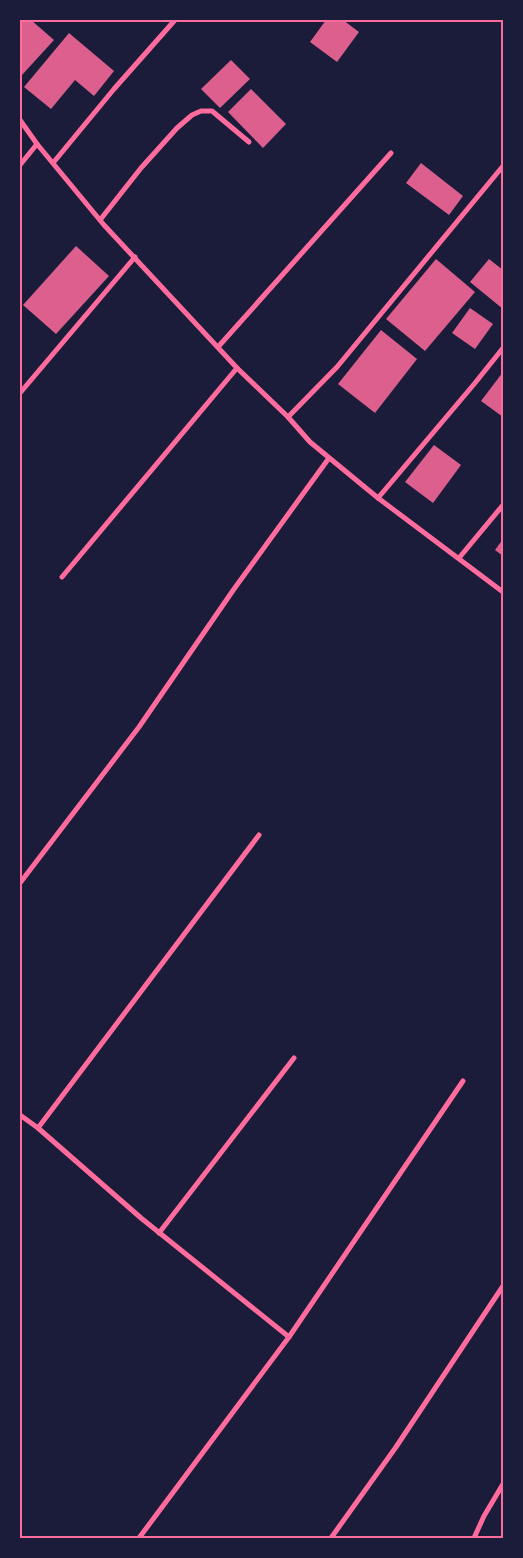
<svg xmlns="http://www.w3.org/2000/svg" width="523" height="1558" viewBox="0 0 523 1558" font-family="Inter,sans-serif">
  <rect width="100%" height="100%" fill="#1b1b3a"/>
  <g fill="#dd5f8e">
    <polygon points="20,20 31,20 54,40 22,75 20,73"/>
    <polygon points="326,20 343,20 359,32 337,62 310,42"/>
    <polygon points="69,33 114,71 94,96 75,80 51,109 24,87"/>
    <polygon points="231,60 250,79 220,108 201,89"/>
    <polygon points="251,89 286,124 263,148 228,112"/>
    <polygon points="421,163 463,196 449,215 406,183"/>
    <polygon points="76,246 109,276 56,334 23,305"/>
    <polygon points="436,259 475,292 425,351 386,319"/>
    <polygon points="489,259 503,270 503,309 470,282"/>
    <polygon points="470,308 493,324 475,349 452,333"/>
    <polygon points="381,330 417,359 375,413 338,384"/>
    <polygon points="503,372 503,417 481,401"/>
    <polygon points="434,445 461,465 433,503 405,482"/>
    <polygon points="503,539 503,556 495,550"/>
  </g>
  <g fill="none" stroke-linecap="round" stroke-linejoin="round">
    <g stroke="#ff6b9d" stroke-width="5">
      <polyline points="20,120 37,144 104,225 237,368 288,417 310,442 378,498 503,592"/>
      <polyline points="53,163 114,89 175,20"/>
      <polyline points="20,165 37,144"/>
      <polyline points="100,220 141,168 177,128 192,115 201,111 212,111 249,142"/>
      <polyline points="218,347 391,153"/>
      <polyline points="20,393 135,257"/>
      <polyline points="288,417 337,367 503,166"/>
      <polyline points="378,498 475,383 503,348"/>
      <polyline points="459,558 503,505"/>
      <polyline points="62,577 237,368"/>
      <polyline points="20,883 139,727 234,589 329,458"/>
      <polyline points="20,1115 38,1128 141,1218 289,1337"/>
      <polyline points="38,1128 259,835"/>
      <polyline points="159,1233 294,1058"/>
      <polyline points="139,1538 289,1337 463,1081"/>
      <polyline points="331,1538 396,1447 503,1286"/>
      <polyline points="474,1538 484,1516 503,1484"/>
    </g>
  </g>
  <rect width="523" height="1558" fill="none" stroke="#1b1b3a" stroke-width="42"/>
  <rect x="21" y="21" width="481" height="1516" fill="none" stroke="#ff6b9d" stroke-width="2"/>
</svg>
